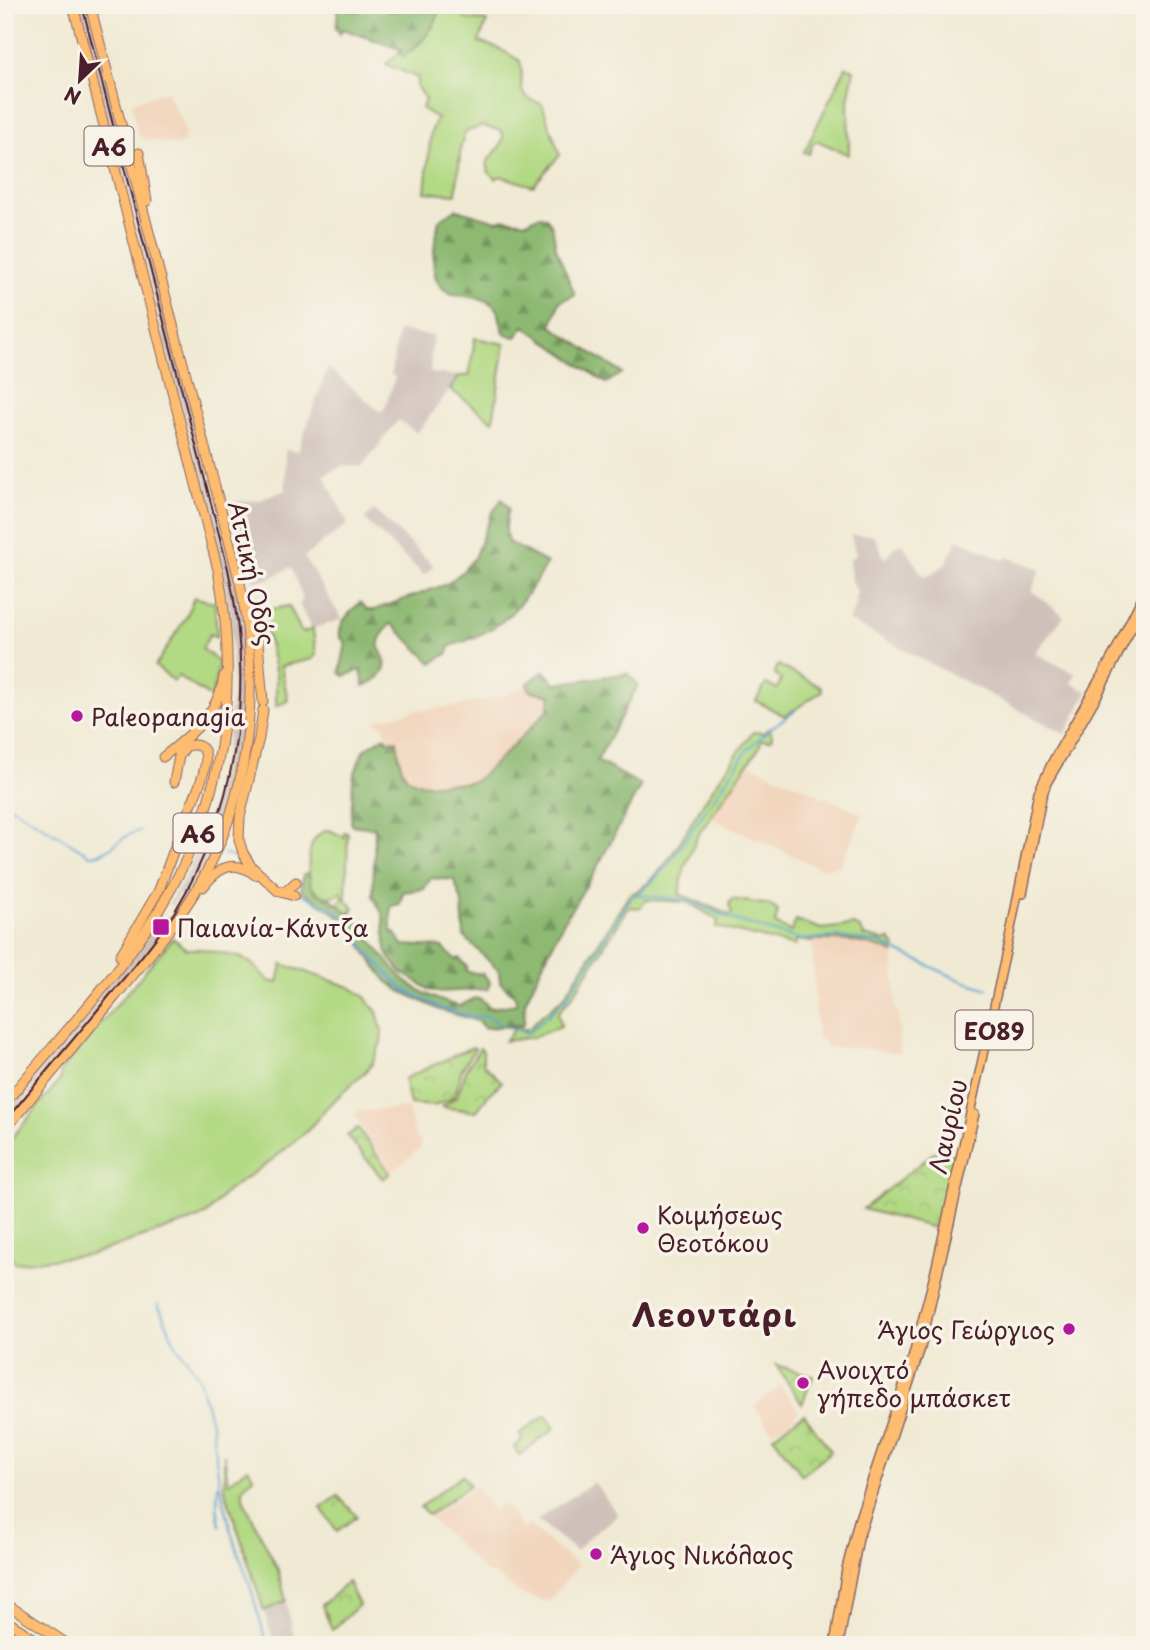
<svg xmlns="http://www.w3.org/2000/svg" width="1150" height="1650" viewBox="0 0 1150 1650" font-family="'Playpen Sans',sans-serif">
  <defs>
    <pattern id="forest-firs" width="22" height="20" patternUnits="userSpaceOnUse" patternTransform="scale(1.75)"><rect width="22" height="20" fill="#8db972"/><path d="M5 1l3.5 6h-7zM16 11l3.5 6h-7z" fill="#75965e"/></pattern>
    <pattern id="park-crowns" width="20" height="18" patternUnits="userSpaceOnUse" patternTransform="scale(1.75)"><rect width="20" height="18" fill="#b2d984"/><path d="M2 6a3 3 0 1 1 6 0M12 15a3 3 0 1 1 6 0" fill="none" stroke="#9bba72"/></pattern>
  </defs>
  <rect width="100%" height="100%" fill="#f7f3e8"/>
  <filter id="ink" filterUnits="userSpaceOnUse"><feTurbulence type="fractalNoise" baseFrequency=".0143" numOctaves="2"/><feDisplacementMap in="SourceGraphic" scale="14" xChannelSelector="R" yChannelSelector="G"/><feConvolveMatrix kernelMatrix="1 2 1 2 8 2 1 2 1" color-interpolation-filters="sRGB"/></filter>
  <filter id="wash" filterUnits="userSpaceOnUse"><feTurbulence type="fractalNoise" baseFrequency=".00686" numOctaves="4" result="noise"/><feDisplacementMap in="SourceGraphic" scale="28" xChannelSelector="R" yChannelSelector="G"/><feGaussianBlur stdDeviation="1.57" result="paint"/><feColorMatrix in="noise" values="0 0 0 0 0 0 0 0 0 0 0 0 0 0 0 0 0 1.4 0 .05"/><feComposite in="paint" operator="in"/></filter>
  <g filter="url(#wash)">
    <rect width="100%" height="100%" fill="#f0ead4"/>
    <g fill="#f2d5bd">
      <polygon points="166,91 185,129 184,142 178,145 143,139 137,133 132,102"/>
      <polygon points="527,684 530,691 551,695 548,710 475,781 433,784 413,783 407,779 400,764 397,740 391,741 381,723 378,724 376,720 413,711 456,706 506,695"/>
      <polygon points="747,763 863,814 840,866 822,869 709,817"/>
      <polygon points="837,939 877,945 894,953 896,1011 899,1012 899,1053 844,1047 827,1048 823,1040 817,1038 812,942 813,940"/>
      <polygon points="408,1108 416,1138 419,1138 421,1147 392,1172 355,1117 357,1111"/>
      <polygon points="781,1386 799,1410 790,1422 772,1431 754,1406"/>
      <polygon points="476,1486 492,1511 504,1503 522,1529 529,1525 578,1566 548,1602 522,1595 494,1574 487,1574 430,1518"/>
    </g>
    <g fill="#cfc1ba">
      <polygon points="78,5 87,5 237,586 246,635 247,714 236,780 225,821 197,882 178,912 174,909 182,895 178,894 171,906 169,904 187,873 206,827 225,760 233,692 231,618 215,535"/>
      <polygon points="398,331 433,336 430,373 460,376 417,433 398,420 362,467 342,466 324,475 348,524 304,557 342,619 311,629 300,606 302,595 291,567 269,579 254,581 231,502 260,500 286,490 285,450 298,451 328,367 380,412 385,408 395,377 391,374"/>
      <polygon points="374,510 434,566 424,575 364,519"/>
      <polygon points="851,535 874,535 885,559 893,548 902,543 923,576 928,576 945,565 958,539 1004,560 1007,557 1040,569 1032,591 1064,616 1035,653 1076,674 1071,683 1088,692 1065,734 849,621 857,602 854,600 857,592 851,578 849,560 856,555"/>
      <polygon points="159,917 170,926 5,1123 5,1108 113,978"/>
      <polygon points="594,1482 618,1515 587,1539 576,1551 537,1520"/>
      <polygon points="286,1601 296,1645 275,1645 264,1611"/>
    </g>
    <g fill="#b2d984" stroke="#7e7c58" stroke-width="2">
      <path d="M439 5H458L465 19 487 21 479 42 498 48 520 61C526 84 511 95 542 104L560 155 533 186 500 176 496 179 489 173 487 162C494 152 506 145 502 131L481 126 466 132 461 145 456 194 425 192 431 132 437 118 422 109 425 99 416 86 418 78 386 64 399 53 404 55C419 45 440 25 439 5Z"/>
      <polygon points="846,67 854,70 848,100 849,155 818,141 813,143 809,154 804,152"/>
      <polygon points="475,338 505,344 493,421 450,389 460,376 469,376"/>
      <polygon points="194,597 215,603 217,637 210,634 202,649 219,662 212,698 178,676 174,681 155,666 187,616"/>
      <polygon points="261,606 274,609 289,606 302,633 313,629 316,655 312,659 281,666 288,701 276,706 276,675"/>
      <polygon points="778,665 821,687 822,691 785,716 756,701 766,684 777,689 781,680 774,673"/>
      <path d="M768 729 771 731 772 737 770 740H761L760 746 698 835 685 866 679 894 730 915 732 914 729 904 732 899 770 905 778 911 775 924 791 932 796 920 822 929 854 925 861 929 864 936 884 941 889 939 895 946 894 953C868 941 841 939 813 940L812 942 796 940 795 946 716 927 718 920 687 902 646 900 640 908 629 907 572 997 558 1013 561 1026 534 1037 505 1041 515 1028 511 1025 520 1026 523 1030 530 1028C538 1015 553 1008 564 997L629 895C663 882 687 827 706 799 721 776 737 754 753 732L763 733Z"/>
      <path d="M329 830 344 837V832L348 833 346 898H344L354 908 348 914 338 903 343 898 342 892 335 896 324 897 311 887C307 868 305 835 329 830Z"/>
      <polygon points="173,938 186,949 201,949 240,957 251,963 269,981 278,983 282,964 350,987 364,996 377,1012 382,1031 381,1042 372,1064 365,1072 327,1107 308,1130 272,1160 226,1192 207,1214 194,1220 90,1255 15,1263 5,1243 5,1146 61,1079 60,1072"/>
      <polygon points="546,1415 555,1428 519,1455 514,1447 523,1440 519,1434"/>
      <path d="M224 1454 228 1483 248 1468 254 1478C243 1485 241 1489 244 1501L278 1570 286 1601 264 1611 224 1487Z"/>
      <polygon points="462,1475 470,1485 429,1515 420,1507"/>
    </g>
    <g fill="url(#forest-firs)" stroke="#6c6c4e" stroke-width="2">
      <path d="M339 5H439C440 24 419 46 404 56L399 53 402 50 343 29 340 34 336 28Z"/>
      <path d="M456 209 497 221 505 219 527 222 538 216 546 217 552 226 556 248 575 295 560 301 551 326 622 373 606 383 524 326 516 337 506 335C498 324 502 312 494 306 484 297 470 297 458 295 422 289 435 244 439 220Z"/>
      <path d="M502 499 509 508C506 519 504 531 508 542L547 563C519 609 503 631 450 646L448 653 432 663 391 623C387 629 380 635 379 642 377 650 382 651 384 658 390 673 376 681 364 686L361 670 344 676 340 672 346 643 340 637C338 621 350 614 360 602L368 610H374L447 584 462 572 474 558 492 513Z"/>
      <path d="M544 671 555 684 628 673 638 685 597 761 641 785 594 873 564 921 540 970 525 1002 524 1025 484 1028 478 1021 440 1010 400 991 387 981 368 956 353 931 336 914 301 890 303 875 309 872C310 899 320 891 336 902 341 906 345 911 349 914L351 912C386 958 399 992 460 1006L475 998 482 1000 490 1008 517 1004 515 996 500 982 499 971 464 936 462 902 454 880 431 878 424 889 403 892 400 904 391 906V932L395 933 403 945 442 947 456 960 459 958 467 967 466 970 468 972 483 974 490 982 488 989 438 992 430 990 401 972 389 957 386 949 383 915 373 896 375 828 351 825 353 778 363 751 385 736 387 741 397 740C401 779 405 787 447 783 455 783 466 784 474 781 482 778 537 721 548 710L551 695 530 691 527 684Z"/>
    </g>
    <g fill="url(#park-crowns)" stroke="#7e7c58" stroke-width="2">
      <polygon points="472,1047 475,1048 462,1069 456,1091 452,1098 434,1106 410,1104 404,1079"/>
      <polygon points="480,1048 483,1051 483,1064 502,1082 491,1092 476,1112 442,1107 457,1096 467,1068"/>
      <polygon points="358,1128 390,1173 383,1179 347,1136"/>
      <polygon points="937,1150 954,1155 938,1229 863,1209"/>
      <polygon points="776,1365 813,1376 802,1404"/>
      <polygon points="804,1414 831,1451 802,1475 773,1436"/>
      <polygon points="338,1496 357,1516 337,1531 321,1508"/>
      <polygon points="348,1582 359,1605 332,1630 322,1605"/>
    </g>
    <g fill="none" stroke-linecap="round" stroke-linejoin="round">
      <g stroke="#5ca2d2" stroke-width="2">
        <path d="M5 803 90 855C111 855 120 834 140 831"/>
        <polyline points="224,854 241,860"/>
        <polyline points="302,894 338,913 352,926 368,953 403,989 444,1009 469,1016 488,1017 502,1025"/>
        <polyline points="639,895 687,900 732,919 801,940 839,937 880,943 960,980 988,989"/>
        <polyline points="508,1027 528,1033 566,999 630,899 647,887 667,866 748,749 771,728 795,711"/>
        <polyline points="158,1304 175,1343 198,1376 212,1426 219,1481 232,1535 250,1585 267,1645"/>
        <polyline points="218,1485 217,1507 220,1526"/>
      </g>
    </g>
  </g>
  <g filter="url(#ink)">
    <g fill="none" stroke-linecap="round" stroke-linejoin="round">
      <g stroke="#846666" stroke-width="10">
        <g id="major">
          <polyline points="1023,894 1042,798 1047,783 1099,693 1145,602"/>
          <polyline points="834,1645 846,1569 858,1521 912,1359 934,1275 1010,934 1038,792 1052,762 1114,653 1145,591"/>
          <polyline points="839,1645 859,1538 921,1348 975,1114"/>
        </g>
      </g>
      <g stroke="#846666" stroke-width="11">
        <g id="highway">
          <polyline points="99,5 100,8"/>
          <polyline points="139,153 147,201"/>
          <polyline points="250,606 258,643 263,702"/>
          <polyline points="263,710 259,738 240,817 239,840 243,853 251,866 278,891 294,896"/>
          <path d="M177 751C183 747 191 743 199 746 218 754 191 804 185 819"/>
          <path d="M163 757C191 735 219 713 224 676"/>
          <polyline points="174,782 179,756 184,749"/>
          <path d="M203 887C218 868 233 858 255 875"/>
          <polyline points="280,891 286,891 296,882"/>
          <polyline points="120,956 159,890 183,825"/>
          <path d="M5 1103C52 1046 105 991 146 930 221 820 242 700 218 570L73 5"/>
          <path d="M5 1129C42 1085 78 1042 114 998 148 957 184 916 208 869 253 780 259 679 240 583L90 5"/>
          <polyline points="5,1603 69,1645"/>
          <polyline points="5,1620 44,1645"/>
        </g>
      </g>
      <use href="#major" stroke="#febc70" stroke-width="7"/>
      <use href="#highway" stroke="#febc70" stroke-width="9"/>
      <path stroke="#4a1f2b" stroke-width="2" d="M5 1121C41 1077 78 1034 114 990 135 965 157 939 175 911 238 807 255 687 228 569L82 5"/>
    </g>
  </g>
  <g fill="#b5179e" stroke="#f7f3e8" stroke-width="2.5">
    <circle cx="77" cy="716" r="7"/>
    <rect x="152" y="918" width="18" height="18" rx="3.5"/>
    <circle cx="643" cy="1228" r="7"/>
    <circle cx="1069" cy="1329" r="7"/>
    <circle cx="803" cy="1383" r="7"/>
    <circle cx="596" cy="1554" r="7"/>
  </g>
  <g text-anchor="middle" dominant-baseline="central" stroke-width="7" stroke-linejoin="round" paint-order="stroke">
    <g fill="#f7f3e8" stroke="#7e5f64" stroke-width="2">
      <rect x="84.5" y="126.5" width="49" height="39" rx="5"/>
      <rect x="173.5" y="813.5" width="49" height="39" rx="5"/>
      <rect x="955.5" y="1010.5" width="77" height="39" rx="5"/>
    </g>
    <g font-size="23" font-weight="bold" fill="#4a1f2b">
      <text x="109" y="146">Α6</text>
      <text x="198" y="833">Α6</text>
      <text x="994" y="1030">ΕΟ89</text>
    </g>
    <g font-size="24" fill="#4a1f2b" stroke="#f7f3e8">
      <text transform="translate(253 573) rotate(78)">Αττική Οδός</text>
      <text transform="translate(947 1126) rotate(-77)">Λαυρίου</text>
    </g>
    <g font-size="24" fill="#4a1f2b" stroke="#f7f3e8" text-anchor="start">
      <text x="91" y="716">Paleopanagia</text>
      <text x="177" y="927">Παιανία-Κάντζα</text>
      <text x="657" y="1214">Κοιμήσεως<tspan x="657" dy="28">Θεοτόκου</tspan></text>
      <text x="1055" y="1329" text-anchor="end">Άγιος Γεώργιος</text>
      <text x="817" y="1369">Ανοιχτό<tspan x="817" dy="28">γήπεδο μπάσκετ</tspan></text>
      <text x="610" y="1554">Άγιος Νικόλαος</text>
    </g>
    <g font-size="32" font-weight="bold" letter-spacing="2" fill="#4a1f2b" stroke="#f7f3e8">
      <text x="715" y="1314">Λεοντάρι</text>
    </g>
  </g>
  <rect width="1150" height="1650" fill="none" stroke="#f7f3e8" stroke-width="28"/>
  <g transform="translate(80 80) rotate(205)" stroke="#f7f3e8" stroke-width="5" paint-order="stroke">
  <path d="M0-5L12 26L0 18L-12 26Z" fill="#4a1f2b"/>
  <text y="-10" font-size="19" font-weight="bold" text-anchor="middle" fill="#4a1f2b">N</text>
  </g>
</svg>
